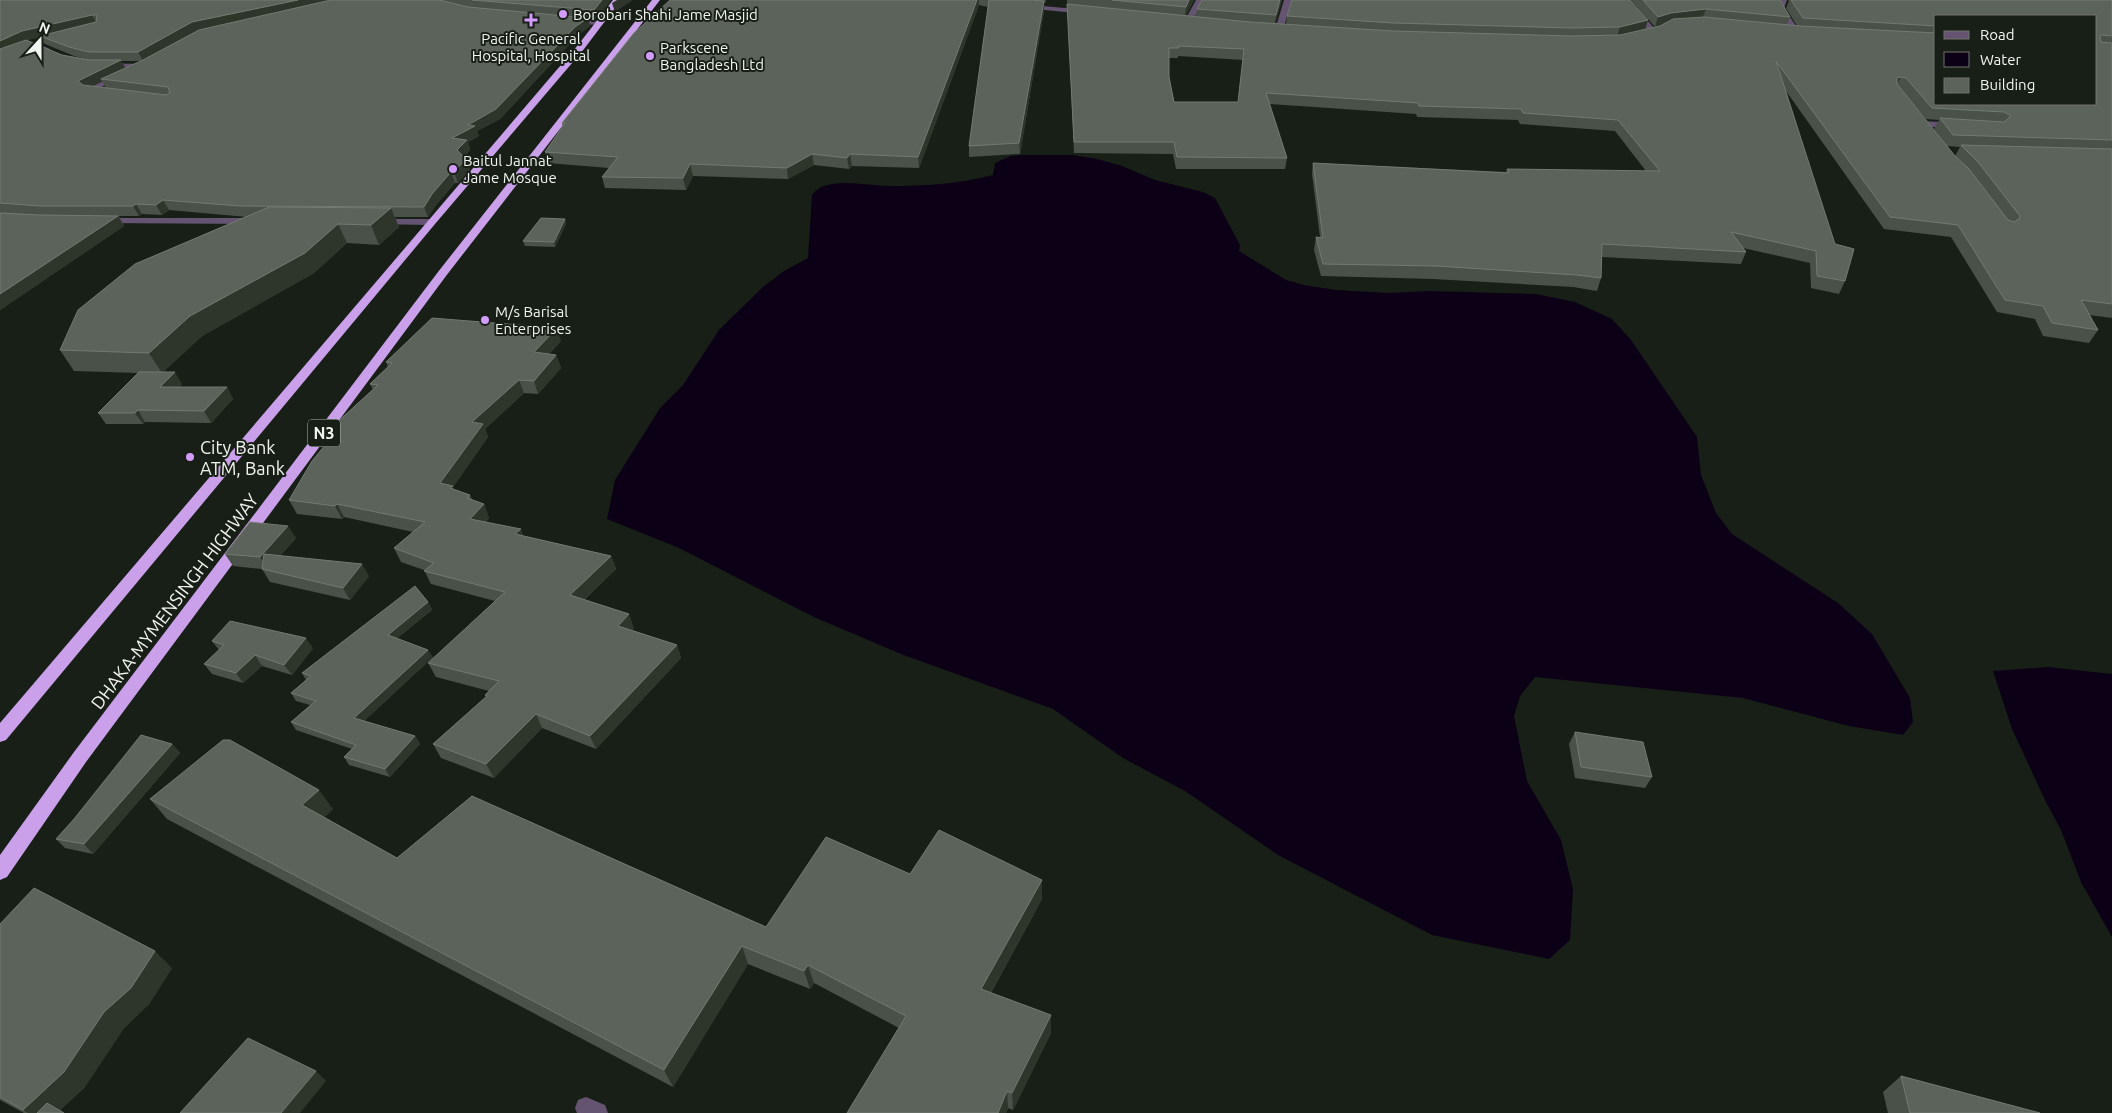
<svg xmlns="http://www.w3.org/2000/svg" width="2112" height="1113" viewBox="0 0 2112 1113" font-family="Ubuntu,sans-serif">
  <rect width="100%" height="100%" fill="#181f16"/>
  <g fill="#0c0017">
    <path d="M1023 155H1072L1097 159 1122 166 1155 180 1203 192 1215 198 1240 245 1239 251 1286 280 1304 285 1336 290 1388 293 1430 291 1536 294 1575 302 1612 319 1631 340 1697 437 1701 475 1716 513 1732 534 1838 603 1872 634 1910 698 1913 722 1903 735 1849 726 1743 698 1535 677 1520 696 1514 716 1527 781 1561 840 1573 889 1570 940 1549 959 1432 935 1278 855 1185 791 1123 758 1053 709 901 654 814 617 679 548 607 519 615 480 660 408 683 385 719 330 763 287 784 271 808 258 812 195C817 189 821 186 828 185 848 180 870 186 890 186 924 186 959 184 993 175L995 163 1011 156Z"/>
    <polygon points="2048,667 2112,674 2112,937 2081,882 2061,830 2046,802 2012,729 1993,671"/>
  </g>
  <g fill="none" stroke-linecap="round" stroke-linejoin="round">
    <g fill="#645471" fill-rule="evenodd">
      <polygon points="1196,0 1204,0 1191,24 1185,24 1184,22"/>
      <polygon points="1284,0 1292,0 1283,30 1279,32 1275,30"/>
      <polygon points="1621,0 1629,0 1656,30 1656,34 1650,34"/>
      <polygon points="1779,0 1787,0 1784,8 1800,32 1799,34 1793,34 1776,8"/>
      <polygon points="1021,4 1086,10 1090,12 1086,14 1024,8 1020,6"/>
      <polygon points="566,19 597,21 601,23 597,25 569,23 565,21"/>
      <polygon points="63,34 66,34 66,38 39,44 50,49 50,53 44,53 27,44"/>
      <polygon points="100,63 144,64 148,66 144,68 103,67 99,65"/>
      <polygon points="121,72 125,75 124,77 99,88 103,89 103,93 89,93 85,90"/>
      <polygon points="1923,121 1957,123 1962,126 1957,129 1920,126 1920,122"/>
      <polygon points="102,218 257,218 262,221 257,224 98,223 97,221 98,219"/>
      <polygon points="377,219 431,219 436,222 431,225 373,224 372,222 373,220"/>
      <polygon points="586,1097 605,1105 608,1113 577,1113 575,1108 578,1100"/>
    </g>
    <g fill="#cba0eb" fill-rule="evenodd">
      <polygon points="613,0 621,0 584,49 435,224 6,740 0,742 0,723 578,45"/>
      <polygon points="652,0 660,0 446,276 86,762 7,877 0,880 0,855 74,752 438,272"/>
    </g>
  </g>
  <g fill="#4a5148" fill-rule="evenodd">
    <path d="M0 0H611L596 19 588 18 590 26 577 36 500 119 477 131 479 136 468 142 470 150 464 157 470 169 458 183H455L436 205 428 217H395L399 227 379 245 347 243 314 273 202 336 163 372 182 384 179 387H227L233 399 211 423 145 422 143 424H106L98 413 138 373 74 371 60 350 247 217 169 210 162 215 142 214 139 216H119L124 226 0 310ZM41 37 45 44 74 56 87 59 62 55 27 40ZM121 61H142L125 68ZM102 81 106 88 91 86Z"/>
    <polygon points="670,0 1046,0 1045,3 1044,3 1044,11 1020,154 969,157 969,146 988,7 979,5 919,168 852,166 849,169 814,165 788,179 693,176 686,190 605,188 602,177 609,168 548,163 545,152 563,127 562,123"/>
    <path d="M1067 0H1194L1186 15 1196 16 1197 9 1282 0 1275 23 1286 24 1287 16 1648 20 1645 29 1660 26 1663 24 1655 27 1631 0H1780L1790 17 1787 25 1797 26 1786 8 1789 1 1788 0H2112V318L2089 315 2098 330 2089 343 2043 336 2035 319 1997 312 1951 237 1884 229 1786 91 1845 281 1839 294 1811 288 1810 263 1743 248 1746 252 1741 264 1602 257 1601 278 1597 291 1573 287 1433 279 1321 276 1314 250 1316 237H1320L1312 174 1313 163 1506 172 1507 169 1646 171 1615 131 1520 124 1518 120 1417 117 1416 114 1270 104 1287 158 1285 169H1176L1173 154 1074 153ZM1936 16H2096L1936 104ZM1178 56 1243 60 1238 102H1174L1169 77V58H1178ZM1900 89 1926 119 1939 120 1934 129 1947 146ZM1947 146 1960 147 1955 156Z"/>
    <polygon points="565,219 566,224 555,247 525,246 523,241"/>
    <polygon points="561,341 549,354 556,355 561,368 538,394 524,393 485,429 488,437 453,487 454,490 470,495 472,500 484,504 489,518 486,522 524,536 611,556 616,569 584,600 634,628 632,630 677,645 681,658 596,749 542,728 494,778 441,758 433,744 486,697 485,695 489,691 436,677 428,663 495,601 431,584 424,570 401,562 394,548 413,532 344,517 342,519 297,514 289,500 326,444 322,436 373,390 370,384 388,367 386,362"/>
    <polygon points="296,538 280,556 369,576 350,600 270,582 262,569 233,566 225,554"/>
    <polygon points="428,602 432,610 397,638 433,657 364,721 415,736 420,744 390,777 349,765 344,757 352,749 296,730 291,722 310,705 296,701 291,693 306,680 302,673"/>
    <polygon points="212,641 313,648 292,675 262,666 243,683 212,674 204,664 219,650"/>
    <polygon points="1575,732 1652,777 1645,788 1575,778 1569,744"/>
    <polygon points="172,744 180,753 93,854 65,848 56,839"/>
    <polygon points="150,799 333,809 324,817 397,858 766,927 910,874 1042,880 1042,899 991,993 1051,1033 1013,1110 1008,1108 1006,1113 847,1113 899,1028 814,983 810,989 748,964 673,1087 167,819"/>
    <polygon points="0,924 172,968 149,1004 124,1028 84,1088 60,1110 64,1113 24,1113 0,1100"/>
    <polygon points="1901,1076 2040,1113 1888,1113 1883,1092"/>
  </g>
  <g fill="#2e362c">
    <polygon points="298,0 340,0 143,61 138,52 192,22"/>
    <polygon points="602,0 611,0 596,19 594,10"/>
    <polygon points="617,0 633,0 615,12 612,3"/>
    <polygon points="977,0 979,0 979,5 919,168 918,157"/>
    <polygon points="1189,0 1194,0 1185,17 1186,7"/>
    <polygon points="1280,0 1282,0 1275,25 1276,15"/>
    <polygon points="1044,1 1044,11 1020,154 1019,143"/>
    <polygon points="1706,9 1702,19 1668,22 1655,27 1658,17 1671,13"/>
    <polygon points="92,15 97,23 40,36 41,37 28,40 0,52 0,41 22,31"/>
    <polygon points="588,18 590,26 577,36 500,119 477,131 479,136 468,142 470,150 461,160 452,138 575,27"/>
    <polygon points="1648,20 1645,30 1617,37 1620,27"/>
    <polygon points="121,60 126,69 101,79 102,81 83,90 78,81"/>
    <polygon points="1901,77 1895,87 1897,78"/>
    <polygon points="812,154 814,165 788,179 787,168"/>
    <polygon points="850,154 852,166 849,169 847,158"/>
    <polygon points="466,159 470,169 458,183 454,172"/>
    <polygon points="690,164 693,176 686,190 683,178"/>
    <polygon points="451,172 455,183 436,205 428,217 424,207 432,194"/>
    <polygon points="163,200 169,210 162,215 156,205"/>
    <polygon points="136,204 142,214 139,216 133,206"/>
    <polygon points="391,208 399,227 379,245 371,225"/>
    <polygon points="118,216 124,226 0,310 0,294"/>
    <polygon points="565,219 566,224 555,247 554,242"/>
    <polygon points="338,224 347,243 314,273 202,336 162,373 149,353 190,316"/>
    <polygon points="557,328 561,341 538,365 534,352"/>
    <polygon points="556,355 561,368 538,394 534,381"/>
    <polygon points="175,372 182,384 168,398 160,387"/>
    <polygon points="519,380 524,393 485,429 488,437 453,487 459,500 440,483 472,422"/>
    <polygon points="227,387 233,399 211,423 204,411"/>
    <polygon points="138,410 145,422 143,424 135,413"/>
    <polygon points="337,504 344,517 342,519 335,506"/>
    <polygon points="484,504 489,518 476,533 470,519"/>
    <polygon points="288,526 296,538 268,569 260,557"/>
    <polygon points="521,529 526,543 515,534"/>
    <polygon points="611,556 616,569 575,608 570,595"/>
    <polygon points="362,564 369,576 350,600 343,588"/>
    <polygon points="428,602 432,610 392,643 388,635"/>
    <polygon points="629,614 634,628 623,639 618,626"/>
    <polygon points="306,638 313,648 292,675 284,665"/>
    <polygon points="677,645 681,658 596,749 590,736"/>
    <polygon points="428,650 433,657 359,726 354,718"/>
    <polygon points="255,655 262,666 243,683 236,673"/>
    <polygon points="536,714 542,728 494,778 486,764"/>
    <polygon points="415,736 420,744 390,777 385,769"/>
    <polygon points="172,744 180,753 93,854 84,844"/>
    <polygon points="319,790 333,809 317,825 302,805"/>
    <polygon points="1042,880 1042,899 983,1007 981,989"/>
    <polygon points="742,946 748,964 673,1087 664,1070"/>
    <polygon points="155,951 172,968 149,1004 124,1028 84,1088 57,1113 28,1113 23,1110"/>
    <polygon points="808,965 814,983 810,989 804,971"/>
    <polygon points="1051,1015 1051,1033 1013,1110 1012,1093"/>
    <polygon points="316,1071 326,1081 300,1113 281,1113"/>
    <polygon points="1007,1091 1008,1108 1006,1113 998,1113"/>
  </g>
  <g fill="#5c635a" stroke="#737a71" fill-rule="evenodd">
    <polygon points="0,0 298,0 192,22 138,52 89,52 69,47 40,36 96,22 97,15 92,15 22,31 0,41"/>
    <polygon points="331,0 439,0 468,7 588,18 575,27 496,109 468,125 475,126 452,138 467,140 457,150 466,159 454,172 451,172 432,194 424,207 240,206 163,200 156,205 136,204 133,206 40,206 0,203 0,49 26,40 62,55 89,60 121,60 78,81 83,85 166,95 170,93 168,87 101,79 143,60 199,30"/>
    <polygon points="472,0 602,0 594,10"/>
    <polygon points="670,0 977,0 918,157 850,154 847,158 812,154 787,168 690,164 683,178 602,177 618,157 545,152 565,123 562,123 634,33"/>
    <polygon points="989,0 1031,0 1044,1 1019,143 969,146"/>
    <polygon points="1112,0 1189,0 1186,7"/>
    <polygon points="1202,0 1280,0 1276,15 1197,9"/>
    <polygon points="1292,0 1630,0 1648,20 1620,27 1571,28 1393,23 1287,16"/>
    <polygon points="1643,0 1780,0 1790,17 1706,9 1671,13 1658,17"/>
    <path d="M1791 0H2112V36L2102 35 2100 37 2101 42 2112 43V140L1953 135 1940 118 2004 122 2011 116 2004 112 1932 108 1906 78 1901 77 1897 78V84L1955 156 1969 169 2008 220 2014 222 2019 219 2020 216 1978 162 1961 145 2112 149V304L2081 300 2098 330 2052 323 2043 306 2005 300 1958 225 1890 217 1776 61 1835 244 1854 249 1845 281 1817 276 1816 251 1731 232 1746 252 1602 244 1601 278 1577 275 1436 266 1323 264 1316 237 1323 238 1313 163 1509 173 1507 169 1660 171 1618 120 1523 113 1521 109 1419 106 1418 103 1266 93 1287 158 1177 157 1174 142H1074L1067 4 1250 22 1393 31 1571 36 1620 35 1660 26 1673 19 1704 17 1800 26 1936 33V104H2096V16H1936V26L1803 18ZM1178 46 1244 49 1238 102H1174L1169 77V48H1179Z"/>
    <polygon points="269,207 391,208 371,225 338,224 305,253 190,316 149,353 60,350 78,310 135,264"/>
    <polygon points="0,213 40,215 118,216 0,294"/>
    <polygon points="541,218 565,219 554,242 523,241"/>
    <polygon points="432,318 557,328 534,352 556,355 534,381 519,380 472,422 483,424 440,483 453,486 450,488 470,495 467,498 484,504 470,519 521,529 515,534 611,556 570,595 629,614 618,626 677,645 590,736 536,714 486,764 433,744 487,696 485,695 499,681 428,663 505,592 424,571 434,563 394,548 425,522 337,504 335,506 289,500 312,461 331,438 322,436 378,385 370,384 392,363 386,362"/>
    <polygon points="139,372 175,372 160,387 227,387 204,411 138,410 135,413 98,413"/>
    <polygon points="250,522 288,526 260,557 225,554"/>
    <polygon points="264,554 362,564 343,588 262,569"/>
    <polygon points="415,586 428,602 388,635 428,650 354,718 415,736 385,769 344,757 356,745 291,722 316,701 291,693 311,676 302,673"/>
    <polygon points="230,621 306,638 284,665 255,655 236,673 204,664 224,645 212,641"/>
    <polygon points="1575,732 1643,742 1652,777 1581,767"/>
    <polygon points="141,735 172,744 84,844 56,839 74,819"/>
    <polygon points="223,740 230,740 319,790 302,805 397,858 472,796 766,927 826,837 910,874 939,830 1042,880 981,989 1051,1015 1012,1093 1007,1091 998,1113 847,1113 906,1016 808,965 804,971 742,946 664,1070 150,799"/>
    <polygon points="34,888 155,951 131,988 104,1012 64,1072 23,1110 0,1097 0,924"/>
    <polygon points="248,1038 316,1071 281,1113 180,1113"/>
    <polygon points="1901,1076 2040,1113 1910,1113"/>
    <polygon points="47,1103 64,1113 37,1113"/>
  </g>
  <g fill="#d39cfc" stroke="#181f16" stroke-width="2">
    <circle cx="563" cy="14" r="5"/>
    <path d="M528.5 12.5h5v5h5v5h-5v5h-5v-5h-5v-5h5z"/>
    <circle cx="650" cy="56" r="5"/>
    <circle cx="453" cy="169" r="5"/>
    <circle cx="485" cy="320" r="5"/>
    <circle cx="190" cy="457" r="5"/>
  </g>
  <g text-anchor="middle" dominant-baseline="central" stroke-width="4" stroke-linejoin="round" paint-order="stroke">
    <g font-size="15" fill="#f1f6f0" stroke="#181f16" text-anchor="start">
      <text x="573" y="14">Borobari Shahi Jame Masjid</text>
      <text x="531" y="38" text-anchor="middle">Pacific General<tspan x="531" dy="17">Hospital, Hospital</tspan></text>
      <text x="660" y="47">Parkscene<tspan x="660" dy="17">Bangladesh Ltd</tspan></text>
      <text x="463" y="160">Baitul Jannat<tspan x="463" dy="17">Jame Mosque</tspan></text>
      <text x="495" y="311">M/s Barisal<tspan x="495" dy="17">Enterprises</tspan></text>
    </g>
    <rect fill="#181f16" stroke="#b0b6af" stroke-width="1" x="308" y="419.5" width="32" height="27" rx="4"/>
    <g font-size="16" font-weight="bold" fill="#f1f6f0">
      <text x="324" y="433">N3</text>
    </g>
    <g font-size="18" fill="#f1f6f0" stroke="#181f16" text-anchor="start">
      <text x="200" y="447">City Bank<tspan x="200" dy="21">ATM, Bank</tspan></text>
    </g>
    <g font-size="18" fill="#f1f6f0" stroke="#181f16">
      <text transform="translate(174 601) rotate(-53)">DHAKA-MYMENSINGH HIGHWAY</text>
    </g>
  </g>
  <rect x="1934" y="15" width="162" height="90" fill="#181f16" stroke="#6f756d"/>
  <rect x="1944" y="31" width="25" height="8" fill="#645471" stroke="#6f756d"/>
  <text x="1980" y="40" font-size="15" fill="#f1f6f0">Road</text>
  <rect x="1944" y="52" width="25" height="15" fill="#0c0017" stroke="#6f756d"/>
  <text x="1980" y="65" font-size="15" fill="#f1f6f0">Water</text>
  <rect x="1944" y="78" width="25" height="15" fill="#5c635a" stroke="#6f756d"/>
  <text x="1980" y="90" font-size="15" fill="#f1f6f0">Building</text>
  <g transform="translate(40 40) rotate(21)" stroke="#181f16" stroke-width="4" paint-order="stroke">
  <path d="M0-4L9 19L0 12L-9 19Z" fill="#f1f6f0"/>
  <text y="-8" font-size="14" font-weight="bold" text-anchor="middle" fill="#f1f6f0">N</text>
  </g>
</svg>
